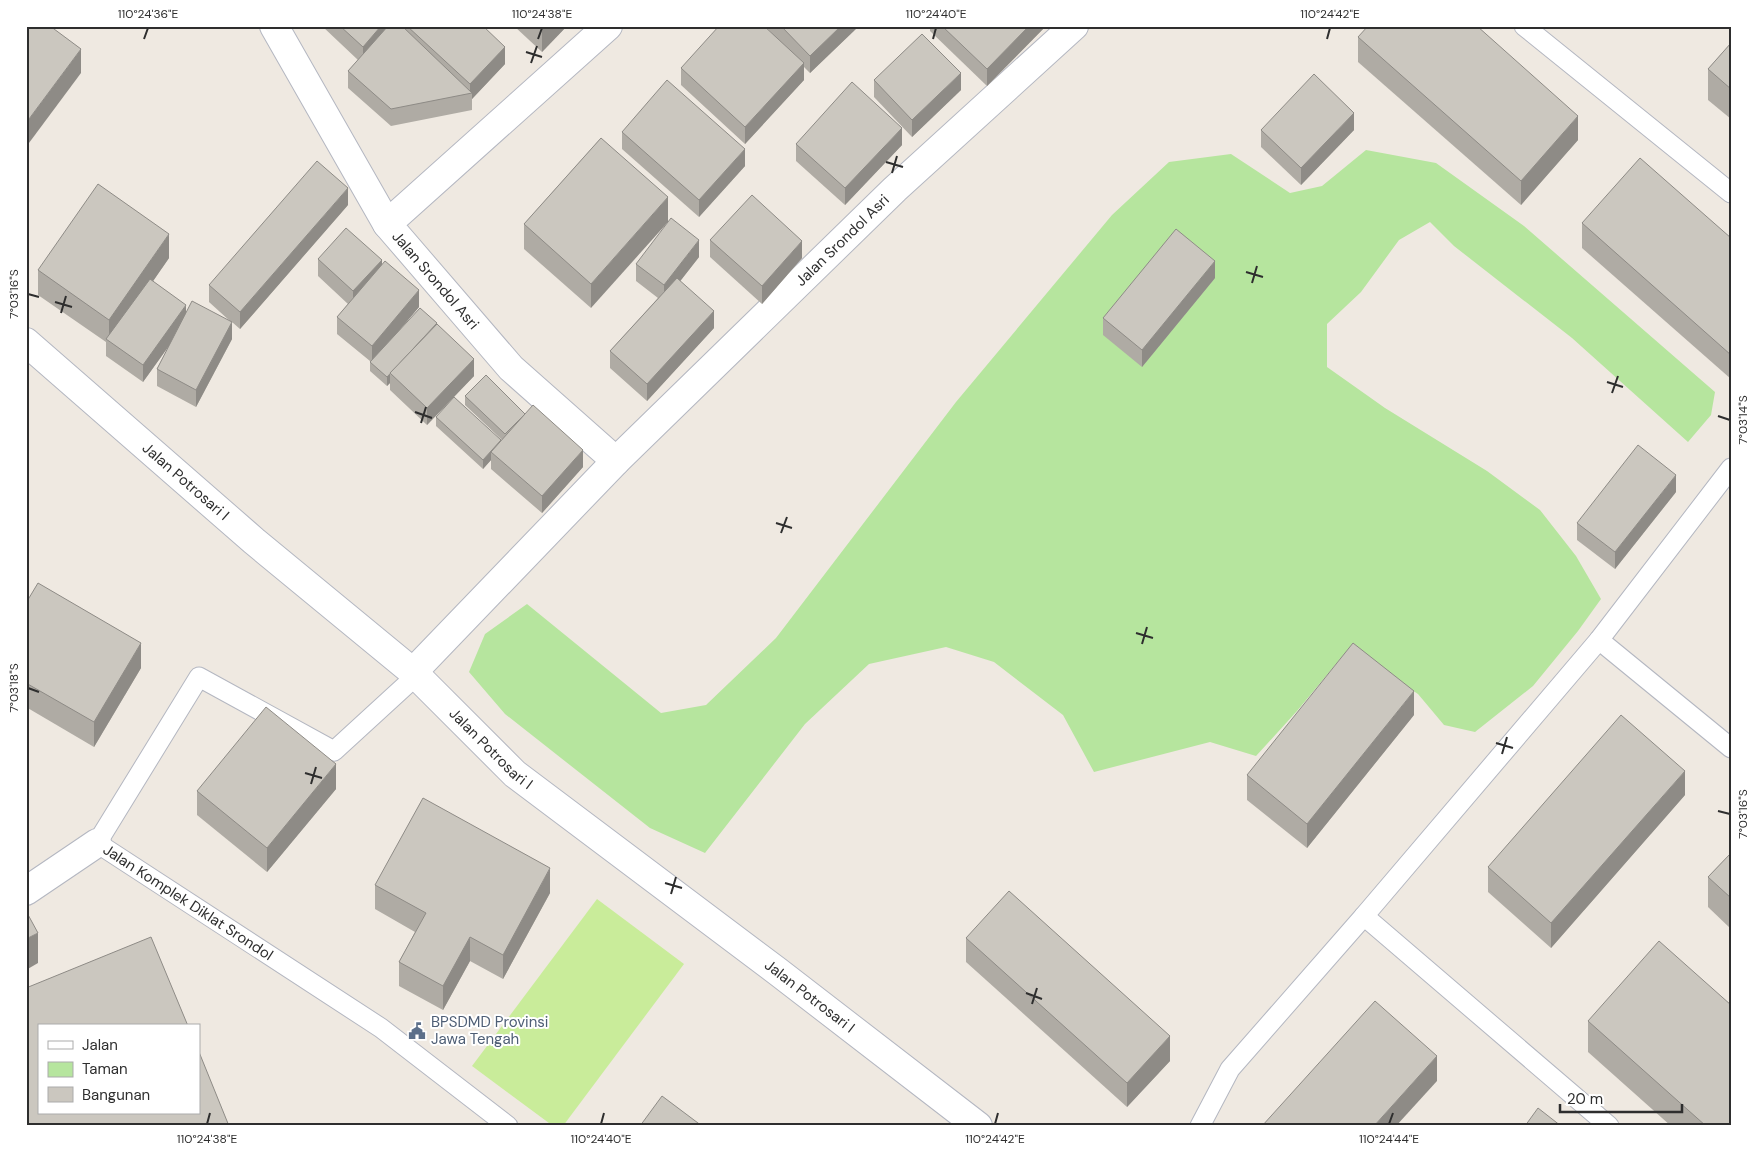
<svg xmlns="http://www.w3.org/2000/svg" width="1757" height="1152" viewBox="0 0 1757 1152" font-family="'DM Sans',sans-serif">
  <rect width="100%" height="100%" fill="#efe9e1"/>
  <polygon fill="#b6e59e" points="1366,150 1436,163 1524,226 1715,392 1711,415 1688,442 1572,338 1454,246 1430,222 1399,240 1361,292 1327,324 1327,367 1385,408 1487,471 1540,510 1576,556 1601,599 1578,631 1533,686 1475,732 1444,725 1418,694 1365,659 1341,658 1297,711 1256,756 1210,742 1094,772 1063,715 994,662 946,647 869,664 805,724 705,853 650,828 505,714 469,672 485,634 527,604 661,713 706,705 776,638 956,402 1112,215 1169,162 1231,154 1290,193 1322,186"/>
  <polygon fill="#c9ec9a" points="597,899 684,964 563,1126 553,1126 472,1066"/>
  <g fill="none" stroke-linecap="round" stroke-linejoin="round">
    <g stroke="#b4b7c1" stroke-width="21">
      <g id="service">
        <polyline points="1524,26 1731,193"/>
        <polyline points="1599,640 1731,748"/>
        <path id="s1" d="M417 675 334 751 199 677 97 843 381 1028 508 1126"/>
        <polyline points="1364,916 1599,640 1731,468"/>
        <polyline points="1200,1126 1230,1069 1364,916 1609,1126"/>
      </g>
    </g>
    <g stroke="#b4b7c1" stroke-width="30">
      <g id="minor">
        <polyline points="274,26 387,224"/>
        <path id="s2" d="M608 26 387 224 511 368 616 461"/>
        <path id="s3" d="M26 342 254 541 413 672 515 774 777 971 978 1126"/>
        <path id="s4" d="M413 672 616 461 895 189 1074 26"/>
        <polyline points="26,891 97,843"/>
      </g>
    </g>
    <use href="#service" stroke="#fff" stroke-width="19"/>
    <use href="#minor" stroke="#fff" stroke-width="28"/>
  </g>
  <g fill="#afaba4">
    <polygon points="322,26 483,26 505,64 472,99 472,110 391,126 348,88 348,71 358,60"/>
    <polygon points="514,26 567,26 542,52"/>
    <polygon points="765,26 859,26 810,73 804,67 804,80 745,144 681,85 681,68 773,35"/>
    <polygon points="930,26 1046,26 987,86 930,31"/>
    <polygon points="1358,37 1578,140 1521,205 1358,62"/>
    <polygon points="1731,43 1731,119 1708,100 1708,69"/>
    <polygon points="874,80 961,90 912,137 874,97"/>
    <polygon points="1261,130 1354,130 1301,185 1261,147"/>
    <polygon points="622,132 745,166 699,217 622,149"/>
    <polygon points="601,138 591,308 524,249 524,224"/>
    <polygon points="796,144 902,145 845,205 796,161"/>
    <polygon points="348,205 240,329 232,322 232,339 196,407 157,386 157,369 171,343 143,382 106,356 106,342 38,295 38,270 169,258 153,281 186,314 231,322 209,302 209,285"/>
    <polygon points="1582,223 1731,238 1731,379 1582,248"/>
    <polygon points="710,240 802,258 762,304 710,257"/>
    <polygon points="699,257 680,281 714,328 647,401 610,368 610,351 658,298 636,281 636,264"/>
    <polygon points="318,259 382,265 419,307 400,329 437,324 474,376 427,425 390,390 390,383 387,386 370,371 370,361 337,334 337,317 348,304 318,276"/>
    <polygon points="1215,278 1142,367 1103,335 1103,318"/>
    <polygon points="465,396 525,414 583,467 542,513 491,469 491,460 483,469 436,426 436,417 501,440 502,440 465,405"/>
    <polygon points="1676,492 1615,569 1577,540 1577,523"/>
    <polygon points="26,603 141,668 94,747 26,707"/>
    <polygon points="1414,715 1307,848 1247,800 1247,775"/>
    <polygon points="336,789 267,872 197,815 197,791"/>
    <polygon points="1685,795 1551,948 1488,892 1488,867"/>
    <polygon points="1731,853 1731,929 1708,907 1708,877"/>
    <polygon points="375,885 550,893 503,979 470,961 443,1010 399,986 399,962 415,932 375,909"/>
    <polygon points="966,938 1170,1061 1127,1107 966,962"/>
    <polygon points="1588,1021 1731,1126 1671,1126 1588,1052"/>
  </g>
  <g fill="#8e8b86">
    <polygon points="381,26 397,26 363,64 363,47"/>
    <polygon points="544,26 567,26 542,52 542,28"/>
    <polygon points="841,26 859,26 810,73 810,56"/>
    <polygon points="1029,26 1046,26 987,86 987,69"/>
    <polygon points="505,47 505,64 472,99 472,93 470,93 470,84"/>
    <polygon points="81,49 81,73 26,147 26,123"/>
    <polygon points="804,63 804,80 745,144 745,127"/>
    <polygon points="961,73 961,90 912,137 912,120"/>
    <polygon points="1354,113 1354,130 1301,185 1301,168"/>
    <polygon points="1578,116 1578,140 1521,205 1521,181"/>
    <polygon points="902,128 902,145 845,205 845,188"/>
    <polygon points="745,149 745,166 699,217 699,200"/>
    <polygon points="348,188 348,205 240,329 240,312"/>
    <polygon points="668,197 668,222 591,308 591,284"/>
    <polygon points="169,234 169,258 111,342 109,341 109,320"/>
    <polygon points="699,240 699,257 664,302 664,285"/>
    <polygon points="802,241 802,258 762,304 762,286"/>
    <polygon points="382,260 382,278 353,309 353,291"/>
    <polygon points="1215,261 1215,278 1142,367 1142,350"/>
    <polygon points="419,290 419,307 372,363 372,346"/>
    <polygon points="186,305 186,322 143,382 143,365"/>
    <polygon points="714,311 714,328 647,401 647,384"/>
    <polygon points="232,322 232,339 196,407 196,390"/>
    <polygon points="474,359 474,376 427,425 427,408"/>
    <polygon points="390,374 390,383 387,386 387,377"/>
    <polygon points="501,440 491,452 491,460 483,469 483,460"/>
    <polygon points="583,450 583,467 542,513 542,496"/>
    <polygon points="1676,475 1676,492 1615,569 1615,552"/>
    <polygon points="141,643 141,668 94,747 94,722"/>
    <polygon points="1414,691 1414,715 1307,848 1307,824"/>
    <polygon points="336,764 336,789 267,872 267,848"/>
    <polygon points="1685,771 1685,795 1551,948 1551,923"/>
    <polygon points="550,868 550,893 503,979 503,955"/>
    <polygon points="38,933 38,963 26,970 26,939"/>
    <polygon points="470,937 470,961 443,1010 443,986"/>
    <polygon points="1170,1036 1170,1061 1127,1107 1127,1083"/>
    <polygon points="1437,1056 1437,1081 1396,1126 1374,1126"/>
  </g>
  <g fill="#cbc7bf" stroke="#8e8b86">
    <polygon points="26,26 50,26 81,49 26,123"/>
    <polygon points="340,26 381,26 363,47"/>
    <polygon points="388,26 402,26 472,93 391,109 348,71"/>
    <polygon points="407,26 483,26 505,47 470,84"/>
    <polygon points="719,26 764,26 804,63 745,127 681,68"/>
    <polygon points="781,26 841,26 810,56"/>
    <polygon points="942,26 1029,26 987,69"/>
    <polygon points="1368,26 1477,26 1578,116 1521,181 1358,37"/>
    <polygon points="922,34 961,73 912,120 874,80"/>
    <polygon points="1731,43 1731,89 1708,69"/>
    <polygon points="1314,74 1354,113 1301,168 1261,130"/>
    <polygon points="667,80 745,149 699,200 622,132"/>
    <polygon points="852,82 902,128 845,188 796,144"/>
    <polygon points="601,138 668,197 591,284 524,224"/>
    <polygon points="1640,158 1731,238 1731,355 1582,223"/>
    <polygon points="317,161 348,188 240,312 209,285"/>
    <polygon points="98,184 169,234 109,320 38,270"/>
    <polygon points="752,195 802,241 762,286 710,240"/>
    <polygon points="671,218 699,240 664,285 636,264"/>
    <polygon points="346,228 382,260 353,291 318,259"/>
    <polygon points="1176,229 1215,261 1142,350 1103,318"/>
    <polygon points="385,261 419,290 372,346 337,317"/>
    <polygon points="677,278 714,311 647,384 610,351"/>
    <polygon points="150,279 186,305 143,365 106,339"/>
    <polygon points="192,301 232,322 196,390 157,369"/>
    <polygon points="420,308 437,323 387,377 370,362"/>
    <polygon points="437,324 474,359 427,408 390,373"/>
    <polygon points="486,375 525,414 505,434 465,396"/>
    <polygon points="454,397 501,440 483,460 436,417"/>
    <polygon points="533,405 583,450 542,496 491,452"/>
    <polygon points="1638,445 1676,475 1615,552 1577,523"/>
    <polygon points="38,583 141,643 94,722 26,683 26,603"/>
    <polygon points="1353,643 1414,691 1307,824 1247,775"/>
    <polygon points="266,707 336,764 267,848 197,791"/>
    <polygon points="1621,715 1685,771 1551,923 1488,867"/>
    <polygon points="423,798 550,868 503,955 470,937 443,986 399,962 426,913 375,885"/>
    <polygon points="1731,853 1731,898 1708,877"/>
    <polygon points="1009,891 1170,1036 1127,1083 966,938"/>
    <polygon points="26,911 38,933 26,939"/>
    <polygon points="151,937 188,1026 39,1026 39,1113 199,1113 199,1052 229,1126 26,1126 26,988"/>
    <polygon points="1659,941 1731,1005 1731,1126 1706,1126 1588,1021"/>
    <polygon points="1375,1001 1437,1056 1374,1126 1262,1126"/>
    <polygon points="662,1096 702,1126 640,1126"/>
    <polygon points="1538,1108 1561,1126 1525,1126"/>
  </g>
  <path fill="none" stroke="#2e2e2e" stroke-width="2" d="M144 39 148 28M538 39 542 28M933 39 936 28M1327 39 1330 28M526 52 542 57M531 63 537 46M886 162 903 167M892 173 897 156M1246 272 1263 277M1252 283 1257 266M28 294 39 297M55 302 72 307M61 313 66 296M1607 382 1623 387M1612 393 1618 376M415 412 432 418M1718 416 1730 420M421 423 426 407M776 523 792 528M781 533 787 517M1136 633 1153 638M1142 644 1147 627M28 688 39 692M1496 743 1513 748M1502 754 1507 737M305 773 322 778M311 784 316 767M1718 811 1730 814M665 883 682 888M671 894 676 877M1026 993 1042 999M1032 1004 1037 988M207 1124 210 1113M601 1124 604 1113M995 1124 998 1113M1389 1124 1393 1113"/>
  <defs>
    <g id="civic-bare" transform="scale(1.35)"><path d="M-.6-6.5H3V-4.5H.6V-3L4-1V1h2V6H-6V1h2V-1L-.6-3ZM-1.2 2.5V6h2.4V2.5Z" fill="#5c6f8a" stroke="#fff" stroke-width="2.5" paint-order="stroke"/></g>
  </defs>
  <g fill-rule="evenodd">
    <use href="#civic-bare" x="417" y="1031"/>
  </g>
  <g text-anchor="middle" dominant-baseline="central" stroke-width="4" stroke-linejoin="round" paint-order="stroke">
    <g font-size="15" fill="#2e2e2e" stroke="#fff">
      <text stroke="none"><textPath href="#s4" startOffset="609">Jalan Srondol Asri</textPath></text>
      <text stroke="none"><textPath href="#s2" startOffset="371">Jalan Srondol Asri</textPath></text>
      <text stroke="none"><textPath href="#s3" startOffset="212">Jalan Potrosari I</textPath></text>
      <text stroke="none"><textPath href="#s3" startOffset="618">Jalan Potrosari I</textPath></text>
      <text stroke="none"><textPath href="#s1" startOffset="570">Jalan Komplek Diklat Srondol</textPath></text>
      <text stroke="none"><textPath href="#s3" startOffset="1022">Jalan Potrosari I</textPath></text>
    </g>
    <g font-size="15" fill="#4e5e75" stroke="#fff" text-anchor="start">
      <text x="431" y="1022">BPSDMD Provinsi<tspan x="431" dy="17">Jawa Tengah</tspan></text>
    </g>
  </g>
  <rect width="1757" height="1152" fill="none" stroke="#ffffff" stroke-width="55"/>
  <rect x="38" y="1024" width="162" height="90" fill="#ffffff" stroke="#ababab"/>
  <rect x="48" y="1041" width="25" height="8" fill="#ffffff" stroke="#ababab"/>
  <text x="82" y="1050" font-size="15" fill="#2e2e2e">Jalan</text>
  <rect x="48" y="1062" width="25" height="15" fill="#b6e59e" stroke="#ababab"/>
  <text x="82" y="1074" font-size="15" fill="#2e2e2e">Taman</text>
  <rect x="48" y="1087" width="25" height="15" fill="#cbc7bf" stroke="#ababab"/>
  <text x="82" y="1100" font-size="15" fill="#2e2e2e">Bangunan</text>
  <path d="M1560 1104v8h122v-8" fill="none" stroke="#2e2e2e" stroke-width="2.5"/>
  <text x="1567" y="1104" font-size="15" fill="#2e2e2e" stroke="#ffffff" stroke-width="4" paint-order="stroke">20 m</text>
  <rect x="28" y="28" width="1702" height="1096" fill="none" stroke="#2e2e2e" stroke-width="2"/>
  <g font-size="12" text-anchor="middle" fill="#2e2e2e">
    <text x="148" y="18">110°24'36"E</text>
    <text x="542" y="18">110°24'38"E</text>
    <text x="936" y="18">110°24'40"E</text>
    <text x="1330" y="18">110°24'42"E</text>
    <text transform="translate(14 294) rotate(-90)" y="4">7°03'16"S</text>
    <text transform="translate(1743 420) rotate(-90)" y="4">7°03'14"S</text>
    <text transform="translate(14 688) rotate(-90)" y="4">7°03'18"S</text>
    <text transform="translate(1743 814) rotate(-90)" y="4">7°03'16"S</text>
    <text x="207" y="1143">110°24'38"E</text>
    <text x="601" y="1143">110°24'40"E</text>
    <text x="995" y="1143">110°24'42"E</text>
    <text x="1389" y="1143">110°24'44"E</text>
  </g>
</svg>
